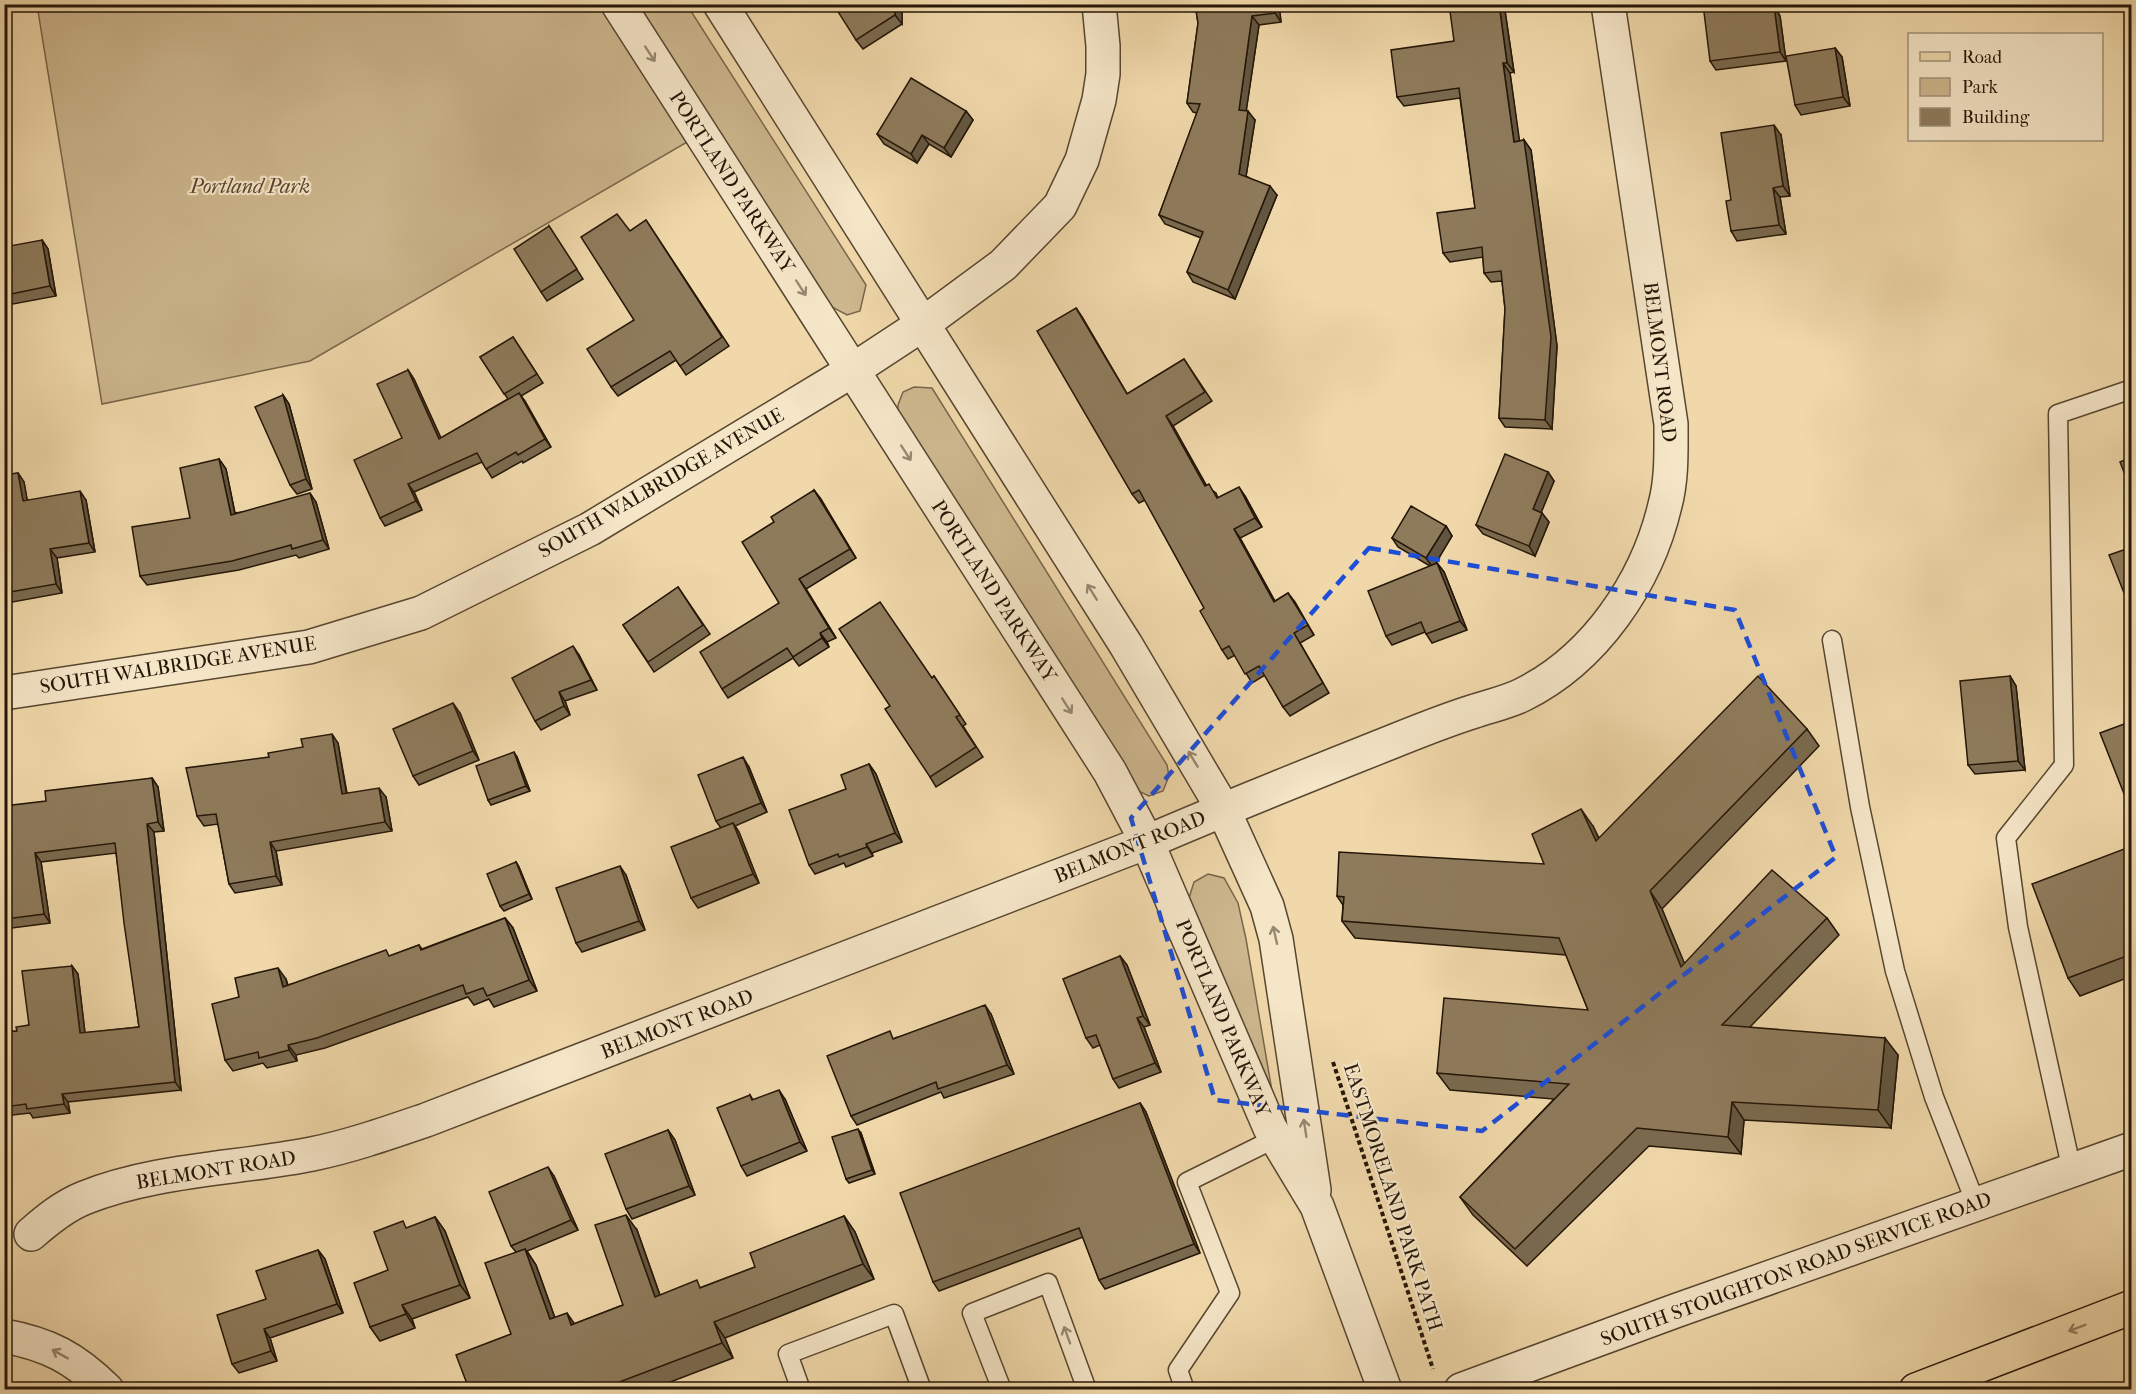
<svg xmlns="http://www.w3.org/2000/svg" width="2136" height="1394" viewBox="0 0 2136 1394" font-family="'IM FELL French Canon',serif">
  <rect width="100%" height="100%" fill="#f0d8aa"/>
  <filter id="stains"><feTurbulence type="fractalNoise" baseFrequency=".00333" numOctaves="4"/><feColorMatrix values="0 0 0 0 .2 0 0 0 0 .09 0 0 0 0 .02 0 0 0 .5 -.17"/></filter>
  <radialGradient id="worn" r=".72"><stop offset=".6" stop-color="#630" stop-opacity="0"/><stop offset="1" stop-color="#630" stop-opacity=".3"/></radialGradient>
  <g fill="#cdb78e" stroke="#78664a" stroke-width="1.5">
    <polygon points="37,5 602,5 689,141 310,361 102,404"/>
    <polygon points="637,5 687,5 866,285 860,311 847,315 832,307"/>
    <polygon points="914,387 932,388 1167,765 1169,776 1163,791 1149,796 1136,790 898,416 898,405 903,392"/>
    <polygon points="1208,874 1224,878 1238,903 1246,939 1273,1097 1189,898 1194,882"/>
  </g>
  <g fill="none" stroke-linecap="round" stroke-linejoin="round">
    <g stroke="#574630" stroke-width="21">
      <g id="service">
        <polyline points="1832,640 1860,807 1895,971 1934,1097 1976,1204"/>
        <polyline points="2072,1171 2018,927 2006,838 2064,765 2058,414 2132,389"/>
        <polyline points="801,1390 788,1354 894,1314 922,1390"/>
        <polyline points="1002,1390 972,1313 1048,1283 1087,1390"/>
        <polyline points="1185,1390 1178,1370 1230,1293 1187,1182 1276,1138"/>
      </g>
    </g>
    <g stroke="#574630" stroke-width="36">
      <g id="minor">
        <polyline points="618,4 1110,772 1147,842 1270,1128 1317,1206 1385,1390"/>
        <polyline points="720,4 1126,645 1223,809 1267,906 1276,939 1314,1190"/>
        <polyline points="4,693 309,647 421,613 590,529 853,370 923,324 1003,265 1060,206 1082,160 1099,100 1103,74 1103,46 1099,4"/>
        <path d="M31 1234C47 1220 64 1206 84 1198 156 1169 237 1169 312 1154 351 1146 388 1133 426 1120L1147 842C1230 806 1314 773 1399 739 1424 729 1449 719 1475 711 1490 706 1508 702 1522 695 1595 659 1647 582 1665 505 1672 479 1671 451 1671 424L1608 4"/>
      </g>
    </g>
    <g stroke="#574630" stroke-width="36">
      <g id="tertiary">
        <path d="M4 1336C48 1344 75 1358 107 1390"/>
        <polyline points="1461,1390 1675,1311 2132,1149"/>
      </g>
    </g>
    <g stroke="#241607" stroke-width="36">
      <polyline id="primary" points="1916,1390 2132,1307"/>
    </g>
    <polyline stroke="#241607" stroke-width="4" stroke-dasharray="4.5 3" stroke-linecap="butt" points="1333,1062 1433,1369"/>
    <use href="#service" stroke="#f5e6c8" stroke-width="18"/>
    <use href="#minor" stroke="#f5e6c8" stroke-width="33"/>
    <use href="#tertiary" stroke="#f5e6c8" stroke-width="33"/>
    <use href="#primary" stroke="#f0d8aa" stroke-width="33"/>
  </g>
  <g fill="#7a6a4f" stroke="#241607" stroke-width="1.5">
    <polygon points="839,4 902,13 902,24 863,49 856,40"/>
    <polygon points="1195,4 1279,4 1281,22 1259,25 1246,111 1255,120 1246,176 1277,195 1235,299 1193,282 1187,272 1201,238 1165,224 1159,215 1197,113 1193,112 1187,103 1198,23"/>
    <polygon points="1504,4 1514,72 1510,73 1519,141 1524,140 1531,150 1557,346 1552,429 1505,427 1499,418 1505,309 1502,281 1491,282 1484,273 1483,257 1450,262 1443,253 1475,208 1460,98 1404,106 1397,97 1454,41"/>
    <polygon points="1774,6 1780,16 1786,61 1716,70 1710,61 1754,9"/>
    <polygon points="1835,48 1842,57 1850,106 1801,115 1795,105"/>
    <polygon points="966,111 973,120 951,157 929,144 917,163 884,144 877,134"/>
    <polygon points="1781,135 1790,196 1780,197 1786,234 1737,241 1731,231 1731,200"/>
    <polygon points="646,220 729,346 686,375 676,360 618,396 611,387 634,320 630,231"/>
    <polygon points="549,226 583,279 547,301 541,292"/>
    <polygon points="42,240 48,249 56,296 13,304 6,295"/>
    <polygon points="1076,308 1082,317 1127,394 1184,359 1212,401 1173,426 1206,486 1216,493 1218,498 1245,496 1262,527 1240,538 1275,601 1288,593 1314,635 1300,643 1329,693 1290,716 1283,707 1265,675 1252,683 1235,655 1228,659 1222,650 1204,608 1145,500 1139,503 1132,494"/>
    <polygon points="513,337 543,383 521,396 551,447 523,463 522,461 492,478 482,462 414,492 422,510 385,526 380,518 402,438 408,370 414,379 441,438 508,399 480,357"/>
    <polygon points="283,395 289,404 312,489 297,494 290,485"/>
    <polygon points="219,459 226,469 235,513 316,502 329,549 299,558 296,555 239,570 147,585 140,576 190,518"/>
    <polygon points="1548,472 1554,481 1541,512 1549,522 1535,556 1483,534 1476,525"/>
    <polygon points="18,473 24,482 27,500 86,500 95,552 57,558 62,593 7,603 4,599 4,475"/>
    <polygon points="814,490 856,558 806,589 836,638 827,642 829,647 799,666 793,658 728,698 722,689 779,603"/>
    <polygon points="1446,526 1452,536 1435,563 1437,563 1444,572 1467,630 1432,643 1425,632 1392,645 1386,636 1430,566 1398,547 1392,538"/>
    <polygon points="678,587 710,634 654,672 623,625"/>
    <polygon points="579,655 597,690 565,701 570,715 541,730 535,721"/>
    <polygon points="934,676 966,724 963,726 983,757 936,787 930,777 932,678"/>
    <polygon points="2010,676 2016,686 2025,770 1975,774 1968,765"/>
    <polygon points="460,713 479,760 419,785 413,776"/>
    <polygon points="1807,729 1819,746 1662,909 1684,963 1827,918 1839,935 1750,1027 1898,1055 1891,1128 1744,1120 1741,1154 1649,1146 1527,1266 1473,1215 1460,1197 1554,1099 1450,1090 1437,1073 1588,1010 1566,955 1355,938 1342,921 1343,905 1337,896 1544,864 1593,826 1599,838"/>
    <polygon points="338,743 347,793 386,797 392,831 276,851 282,885 235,893 229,884 218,824 204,826 197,816 269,757"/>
    <polygon points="517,757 530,791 491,805 488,800"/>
    <polygon points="869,764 876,774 902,842 872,853 873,856 846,867 844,863 815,874 809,865 846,789"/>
    <polygon points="749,767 767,812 735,826 739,832 759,883 698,908 691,898 721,828 716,821"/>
    <polygon points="152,778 158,787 164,831 154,832 181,1090 68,1102 70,1113 33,1118 30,1113 4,1116 4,1032 17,1031 29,1025 72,966 78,974 85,1033 139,1027 116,853 41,862 50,923 12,928 6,919 46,801"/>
    <polygon points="2132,846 2132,976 2080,996 2068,978"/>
    <polygon points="516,862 519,867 532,899 504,911 500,906"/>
    <polygon points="626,875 645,930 582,952 576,943"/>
    <polygon points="505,918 513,928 537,991 494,1007 489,999 474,1005 468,997 325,1048 296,1055 297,1061 267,1068 263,1063 233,1071 225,1060 239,997 286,979 288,985 390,956 419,945 422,949"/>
    <polygon points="1120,956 1127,965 1150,1025 1144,1027 1161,1072 1119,1088 1113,1079 1100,1045 1093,1048 1086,1038"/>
    <polygon points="991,1014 1014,1074 944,1098 941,1092 857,1125 851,1116 895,1038"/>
    <polygon points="750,1095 753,1100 785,1099 807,1151 747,1176 741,1166"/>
    <polygon points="1140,1103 1146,1112 1200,1253 1105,1289 1099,1280 1083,1237 939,1291 933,1282"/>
    <polygon points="668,1130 675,1140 695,1195 632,1219 626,1209"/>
    <polygon points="861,1133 875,1174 849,1183 846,1179"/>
    <polygon points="554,1176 578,1230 527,1251 536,1265 555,1318 574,1324 623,1305 637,1230 660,1295 702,1287 755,1267 844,1216 855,1232 874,1279 725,1338 733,1358 652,1389 469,1389 511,1334 516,1252 511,1246"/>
    <polygon points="435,1217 445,1231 470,1298 412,1319 415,1328 380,1341 370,1327 388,1270 408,1228"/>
    <polygon points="318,1250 325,1259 343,1313 270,1338 277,1361 239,1373 232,1364 266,1299"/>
  </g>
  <g fill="#635640" stroke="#241607" stroke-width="1.5">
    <polygon points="895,4 896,4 902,13 902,24 895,15"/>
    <polygon points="1273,4 1279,4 1281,22 1275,13"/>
    <polygon points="1499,4 1504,4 1514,72 1507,63"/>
    <polygon points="1749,4 1754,4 1756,19 1749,9"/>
    <polygon points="1774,6 1780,16 1786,61 1780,52"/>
    <polygon points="1252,16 1259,25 1245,119 1239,110"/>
    <polygon points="1835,48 1842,57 1850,106 1843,97"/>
    <polygon points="1503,63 1510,73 1521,151 1514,142"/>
    <polygon points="966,111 973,120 951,157 944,148"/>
    <polygon points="1248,111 1255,120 1245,183 1239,174"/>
    <polygon points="1774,125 1781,135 1790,196 1783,186"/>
    <polygon points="922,135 929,144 917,163 911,154"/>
    <polygon points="1524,140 1531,150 1557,346 1552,429 1545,420"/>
    <polygon points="1270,186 1277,195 1235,299 1228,290"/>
    <polygon points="1773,188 1780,197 1786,234 1779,225"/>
    <polygon points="42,240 48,249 56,296 50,286"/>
    <polygon points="1076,308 1082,317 1133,404 1127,394"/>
    <polygon points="408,370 414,379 445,447 439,439"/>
    <polygon points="519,393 525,401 551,447 545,439"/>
    <polygon points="283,395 289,404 312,489 306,479"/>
    <polygon points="1166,416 1173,426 1212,495 1205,486"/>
    <polygon points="219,459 226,469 237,524 231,515"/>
    <polygon points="1548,472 1554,481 1539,518 1533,509"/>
    <polygon points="18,473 24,482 29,510 23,501"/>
    <polygon points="408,484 414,492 422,510 416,501"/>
    <polygon points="1239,487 1245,496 1262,527 1255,518"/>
    <polygon points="814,490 821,499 856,558 850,549"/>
    <polygon points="80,491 86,500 95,552 89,543"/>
    <polygon points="310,493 316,502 329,549 323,540"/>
    <polygon points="1542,513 1549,522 1535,556 1529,546"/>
    <polygon points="1446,526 1452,536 1433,568 1426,558"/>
    <polygon points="1234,529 1240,538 1280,611 1274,602"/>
    <polygon points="50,549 57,558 62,593 56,584"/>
    <polygon points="1437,563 1444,572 1467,630 1460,621"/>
    <polygon points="799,579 806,589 836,638 829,628"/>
    <polygon points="1288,593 1295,602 1314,635 1308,625"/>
    <polygon points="820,633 827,642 829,647 822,638"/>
    <polygon points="573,646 579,655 597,690 591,680"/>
    <polygon points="2010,676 2016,686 2025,770 2018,761"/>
    <polygon points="559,692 565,701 570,715 564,706"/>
    <polygon points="453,703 460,713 479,760 473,751"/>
    <polygon points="332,734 338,743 348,803 342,794"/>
    <polygon points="514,752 517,757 530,791 526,786"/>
    <polygon points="743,757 749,767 767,812 761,803"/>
    <polygon points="869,764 876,774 902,842 895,833"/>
    <polygon points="152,778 158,787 164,831 158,822"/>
    <polygon points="379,788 386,797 392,831 385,822"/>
    <polygon points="1581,809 1593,826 1608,859 1596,841"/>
    <polygon points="733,823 739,832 759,883 753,874"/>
    <polygon points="147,824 154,832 181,1090 175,1082"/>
    <polygon points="270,842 276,851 282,885 276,876"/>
    <polygon points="866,844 872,853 873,856 867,847"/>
    <polygon points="35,853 41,862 50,923 44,914"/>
    <polygon points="516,862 519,867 532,899 529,894"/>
    <polygon points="620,866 626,875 645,930 639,921"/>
    <polygon points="1650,891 1662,909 1693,984 1681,967"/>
    <polygon points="505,918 513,928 537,991 529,980"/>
    <polygon points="1120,956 1127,965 1150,1025 1143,1016"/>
    <polygon points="72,966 78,974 86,1042 80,1033"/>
    <polygon points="278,968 286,979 290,998 283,987"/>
    <polygon points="985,1005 991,1014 1014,1074 1007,1065"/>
    <polygon points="1137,1018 1144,1027 1161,1072 1155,1063"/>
    <polygon points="1885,1038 1898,1055 1891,1128 1878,1110"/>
    <polygon points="288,1045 296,1055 297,1061 289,1050"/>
    <polygon points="779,1090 785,1099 807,1151 800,1142"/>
    <polygon points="62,1094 68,1102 70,1113 64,1104"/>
    <polygon points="1732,1102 1744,1120 1741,1154 1728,1137"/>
    <polygon points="1140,1103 1146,1112 1200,1253 1194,1244"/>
    <polygon points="858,1129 861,1133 875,1174 872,1170"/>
    <polygon points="668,1130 675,1140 695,1195 689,1186"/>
    <polygon points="548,1167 554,1176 578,1230 571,1220"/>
    <polygon points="626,1215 637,1230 666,1313 655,1297"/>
    <polygon points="844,1216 855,1232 874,1279 863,1264"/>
    <polygon points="435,1217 445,1231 470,1298 460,1285"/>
    <polygon points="525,1249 536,1265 561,1335 550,1319"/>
    <polygon points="318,1250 325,1259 343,1313 337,1304"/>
    <polygon points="402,1305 412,1319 415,1328 406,1314"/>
    <polygon points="567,1313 578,1329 571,1325"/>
    <polygon points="714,1322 725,1338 733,1358 722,1343"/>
    <polygon points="264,1329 270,1338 277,1361 271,1351"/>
  </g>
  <g fill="#8e7b5c" stroke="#241607" stroke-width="1.5">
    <polygon points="839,4 895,4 895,15 856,40 835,7"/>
    <polygon points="1195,4 1273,4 1275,13 1252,16 1239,110 1248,111 1239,174 1270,186 1228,290 1187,272 1203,232 1159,215 1200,104 1187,103 1198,23"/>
    <polygon points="1449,4 1499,4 1507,63 1503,63 1514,142 1524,140 1551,337 1545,420 1499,418 1505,309 1501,271 1484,273 1482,247 1443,253 1437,213 1475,208 1459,88 1397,97 1391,50 1454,41"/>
    <polygon points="1703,4 1749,4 1749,9 1774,6 1780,52 1710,61"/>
    <polygon points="1835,48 1843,97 1795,105 1786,56"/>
    <polygon points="911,78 966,111 944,148 922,135 911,154 877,134"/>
    <polygon points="1774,125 1783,186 1773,188 1779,225 1731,231 1726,201 1731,200 1721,133"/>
    <polygon points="617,214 630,231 646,220 722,337 680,366 670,351 611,387 587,349 634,320 581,237"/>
    <polygon points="549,226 577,269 541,292 514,249"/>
    <polygon points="42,240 50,286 6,295 4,284 4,247"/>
    <polygon points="1076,308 1127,394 1184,359 1205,392 1166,416 1205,486 1209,484 1217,498 1239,487 1255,518 1234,529 1274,602 1288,593 1308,625 1294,633 1323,683 1283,707 1259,666 1245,674 1229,646 1222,650 1200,611 1204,608 1139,490 1132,494 1037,331"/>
    <polygon points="513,337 537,374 504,394 480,357"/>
    <polygon points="408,370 439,439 519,393 545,439 518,455 516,452 486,469 477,453 408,484 416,501 380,518 354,460 402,438 377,384"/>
    <polygon points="283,395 306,479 290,485 255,407"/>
    <polygon points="1505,454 1548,472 1533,509 1542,513 1529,546 1476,525"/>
    <polygon points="2132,457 2132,493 2120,462"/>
    <polygon points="219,459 231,515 310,493 323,540 292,549 291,545 232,561 140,576 132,527 190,518 180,468"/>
    <polygon points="18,473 23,501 80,491 89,543 50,549 56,584 4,593 4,475"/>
    <polygon points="814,490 850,549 799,579 829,628 820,633 822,638 793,657 787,648 722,689 700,652 779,603 742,542 774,522 771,517"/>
    <polygon points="1411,506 1446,526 1426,558 1392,538"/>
    <polygon points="2132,547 2132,613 2109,555"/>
    <polygon points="1437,563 1460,621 1426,634 1421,622 1386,636 1368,591"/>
    <polygon points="678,587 703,625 648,662 623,625"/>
    <polygon points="880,602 932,678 934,676 960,715 956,717 976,747 930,777 885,709 890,706 839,629"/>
    <polygon points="573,646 591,680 559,692 564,706 535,721 512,678"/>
    <polygon points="1758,676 1807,729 1650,891 1681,967 1772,870 1827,918 1722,1025 1885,1038 1878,1110 1732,1102 1728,1137 1637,1128 1515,1249 1460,1197 1569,1084 1437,1073 1444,998 1588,1010 1559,938 1342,921 1344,897 1337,896 1339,852 1544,864 1532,834 1581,809 1596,841"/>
    <polygon points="2010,676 2018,761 1968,765 1960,681"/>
    <polygon points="453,703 473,751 413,776 393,729"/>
    <polygon points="2132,721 2132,814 2100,733"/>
    <polygon points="332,734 342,794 379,788 385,822 270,842 276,876 229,884 216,814 197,816 186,768 269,757 268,753 303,747 301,739"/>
    <polygon points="514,752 526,786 488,800 476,766"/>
    <polygon points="743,757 761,803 716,821 698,775"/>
    <polygon points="869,764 895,833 866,844 867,847 839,857 838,854 809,865 789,810 846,789 841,775"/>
    <polygon points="152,778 158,822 147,824 175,1082 62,1094 64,1104 27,1109 26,1104 4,1107 4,1032 17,1031 16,1027 29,1025 22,971 72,966 80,1033 139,1027 124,923 115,843 35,853 44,914 6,919 4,907 4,806 46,801 45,791"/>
    <polygon points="733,823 753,874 691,898 671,847"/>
    <polygon points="2132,846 2132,954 2068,978 2032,884"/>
    <polygon points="516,862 529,894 500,906 487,874"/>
    <polygon points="620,866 639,921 576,943 556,888"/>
    <polygon points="505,918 529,980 487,996 483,988 466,994 463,985 317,1038 288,1045 289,1050 259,1058 258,1052 225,1060 212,1004 239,997 235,978 278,968 283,987 386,950 389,956 419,945 421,950"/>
    <polygon points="1120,956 1143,1016 1137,1018 1155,1063 1113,1079 1096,1035 1086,1038 1063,979"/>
    <polygon points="985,1005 1007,1065 938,1089 936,1082 851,1116 827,1056 890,1031 893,1039"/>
    <polygon points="779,1090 800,1142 741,1166 717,1108 750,1095 752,1100"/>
    <polygon points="1140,1103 1194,1244 1099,1280 1079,1228 933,1282 900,1193"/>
    <polygon points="858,1129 872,1170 846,1179 832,1137"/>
    <polygon points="668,1130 689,1186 626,1209 605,1154"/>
    <polygon points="548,1167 571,1220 511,1246 489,1192"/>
    <polygon points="626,1215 655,1297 697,1280 700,1288 755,1267 750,1253 844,1216 863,1264 714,1322 722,1343 601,1389 469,1389 456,1355 511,1334 485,1263 525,1249 550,1319 567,1313 571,1325 623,1305 595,1225"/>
    <polygon points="435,1217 460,1285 402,1305 406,1314 370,1327 354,1283 388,1270 374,1232 403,1221 406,1228"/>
    <polygon points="318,1250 337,1304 264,1329 271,1351 232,1364 217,1315 266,1299 256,1271"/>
  </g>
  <defs><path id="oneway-shaft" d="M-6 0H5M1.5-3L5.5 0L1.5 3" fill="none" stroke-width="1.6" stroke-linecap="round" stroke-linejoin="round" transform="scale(1.5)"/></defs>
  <g stroke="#978871">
    <use href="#oneway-shaft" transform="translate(650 54) rotate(57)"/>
    <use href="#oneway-shaft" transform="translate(801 288) rotate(57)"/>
    <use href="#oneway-shaft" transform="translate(906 453) rotate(57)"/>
    <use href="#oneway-shaft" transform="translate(1092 592) rotate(-122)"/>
    <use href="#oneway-shaft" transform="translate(1067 706) rotate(57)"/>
    <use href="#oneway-shaft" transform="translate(1193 759) rotate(-121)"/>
    <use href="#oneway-shaft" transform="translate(1275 935) rotate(-103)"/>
    <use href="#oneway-shaft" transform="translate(1305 1128) rotate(-99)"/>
    <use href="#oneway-shaft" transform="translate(1067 1335) rotate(-110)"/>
    <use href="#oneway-shaft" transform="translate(60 1354) rotate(-151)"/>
  </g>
  <use stroke="#948161" href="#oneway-shaft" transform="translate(2077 1328) rotate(159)"/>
  <path fill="none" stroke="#1d4ed8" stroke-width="4.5" stroke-dasharray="12 8" stroke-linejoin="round" d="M1369 548 1735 610 1836 857 1482 1131 1215 1100 1131 818Z"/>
  <g text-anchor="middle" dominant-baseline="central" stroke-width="4.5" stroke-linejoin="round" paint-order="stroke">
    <g font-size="20" fill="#241607" stroke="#f5e6c8">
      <text transform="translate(732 182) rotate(57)">PORTLAND PARKWAY</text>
      <text transform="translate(1660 362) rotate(83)">BELMONT ROAD</text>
      <text transform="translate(661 483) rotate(-30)">SOUTH WALBRIDGE AVENUE</text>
      <text transform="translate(994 591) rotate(57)">PORTLAND PARKWAY</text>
      <text transform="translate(178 665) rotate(-9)">SOUTH WALBRIDGE AVENUE</text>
      <text transform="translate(1130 847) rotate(-22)">BELMONT ROAD</text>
      <text transform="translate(1223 1018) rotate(67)">PORTLAND PARKWAY</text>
      <text transform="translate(677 1024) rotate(-21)">BELMONT ROAD</text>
      <text transform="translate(216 1170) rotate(-9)">BELMONT ROAD</text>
      <text transform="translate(1393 1197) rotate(72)">EASTMORELAND PARK PATH</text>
      <text transform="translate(1796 1269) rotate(-20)">SOUTH STOUGHTON ROAD SERVICE ROAD</text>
    </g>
    <g font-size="20" font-style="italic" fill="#574630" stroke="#f5e6c8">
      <text x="250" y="186">Portland Park</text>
    </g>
  </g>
  <rect width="2136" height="1394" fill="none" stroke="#f0d8aa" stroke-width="24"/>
  <rect x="6" y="6" width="2124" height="1382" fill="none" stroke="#241607" stroke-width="3"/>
  <rect x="12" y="12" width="2112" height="1370" fill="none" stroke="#241607" stroke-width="1.5"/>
  <rect x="1908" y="33" width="195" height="108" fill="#f5e6c8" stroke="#a1937b" stroke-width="1.5"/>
  <rect x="1920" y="52" width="30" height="9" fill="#f0d8aa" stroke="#a1937b" stroke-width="1.5"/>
  <text x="1962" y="63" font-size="18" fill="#241607">Road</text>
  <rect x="1920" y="78" width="30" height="18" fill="#cdb78e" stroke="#a1937b" stroke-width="1.5"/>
  <text x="1962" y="93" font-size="18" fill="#241607">Park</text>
  <rect x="1920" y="108" width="30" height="18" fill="#8e7b5c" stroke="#a1937b" stroke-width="1.5"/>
  <text x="1962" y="123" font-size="18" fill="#241607">Building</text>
  <rect width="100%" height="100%" filter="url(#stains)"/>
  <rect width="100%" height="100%" fill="url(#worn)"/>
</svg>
